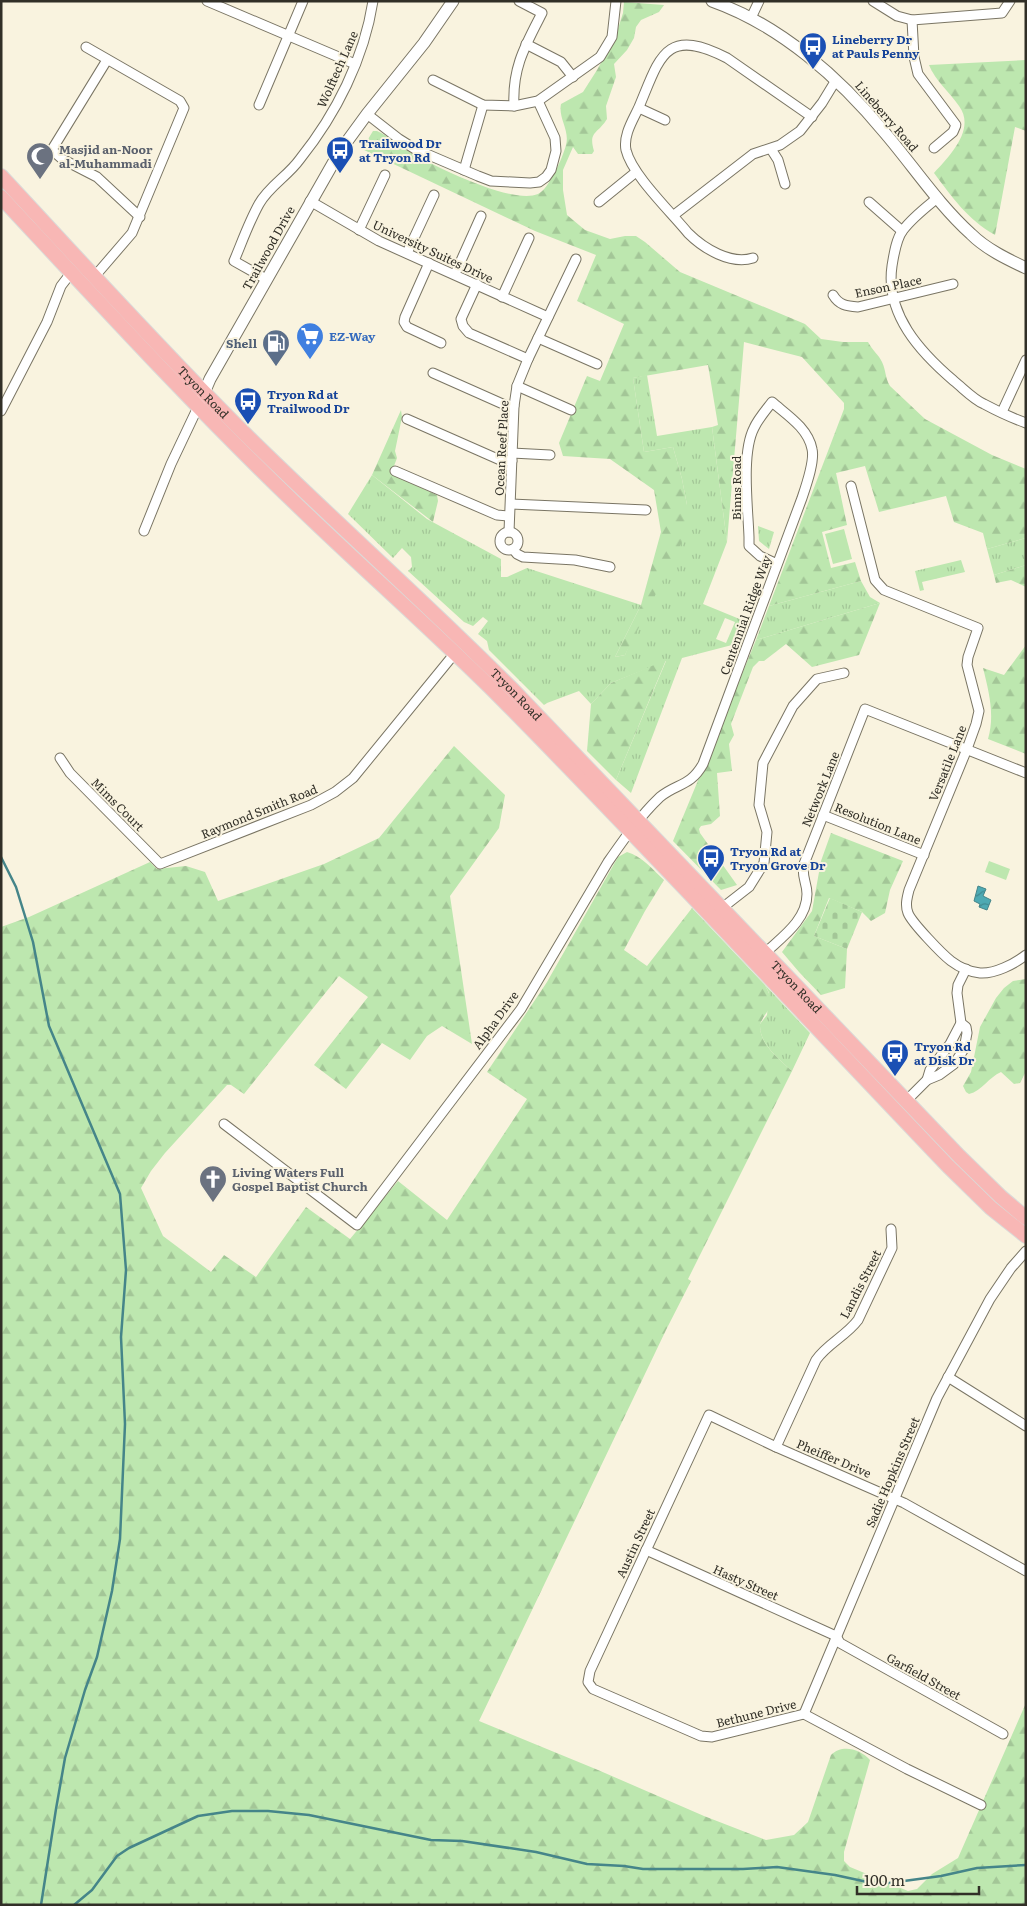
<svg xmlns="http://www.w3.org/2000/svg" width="1027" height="1906" viewBox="0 0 1027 1906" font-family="Literata,serif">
  <defs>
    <pattern id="grass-tufts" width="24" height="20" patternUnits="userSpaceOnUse" patternTransform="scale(1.25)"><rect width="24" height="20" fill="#bde7af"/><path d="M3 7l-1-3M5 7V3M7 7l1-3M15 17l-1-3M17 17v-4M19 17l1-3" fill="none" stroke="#a3c697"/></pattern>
    <pattern id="forest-firs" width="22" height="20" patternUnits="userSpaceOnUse" patternTransform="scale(1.25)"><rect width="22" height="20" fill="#bde7af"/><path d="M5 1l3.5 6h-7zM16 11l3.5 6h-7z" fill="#a3c697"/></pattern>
    <pattern id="cemetery-stones" width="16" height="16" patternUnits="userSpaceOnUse" patternTransform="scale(1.25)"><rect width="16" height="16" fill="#bde7af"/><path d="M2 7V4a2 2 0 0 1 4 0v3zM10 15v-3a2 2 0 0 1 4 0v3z" fill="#a3c697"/></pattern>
    <pattern id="water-waves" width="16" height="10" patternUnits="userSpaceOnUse" patternTransform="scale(1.25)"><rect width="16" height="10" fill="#4eaab3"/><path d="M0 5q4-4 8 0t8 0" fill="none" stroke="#418b92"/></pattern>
  </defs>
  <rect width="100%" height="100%" fill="#f9f3df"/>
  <g fill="url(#grass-tufts)" fill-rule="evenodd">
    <path d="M647 375 657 436 712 427 727 542 703 604 742 620 732 645 682 658 631 793 616 780 666 661 611 683 591 704 579 691 547 703 544 705 489 650 487 641 478 634 488 621 483 617 473 626 464 622 408 571 412 567 411 557 402 548 393 558 348 514 372 475 427 519 501 559V577H507L527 568 641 605 615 657 625 655 687 505 682 479 673 447 644 452 633 378ZM725 618 735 622 726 643 716 639Z"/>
    <polygon points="758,526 774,532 769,549 759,541"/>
    <polygon points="1026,538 1026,565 994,575 987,549"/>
    <polygon points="961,560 965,572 922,582 924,590 920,591 915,571"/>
    <polygon points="861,581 870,597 880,603 756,640 769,606"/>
    <path d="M765 985 810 1033 792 1071C779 1059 759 1044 760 1024L767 1015 769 993Z"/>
  </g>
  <g fill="url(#forest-firs)">
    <path d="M624 2 664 5 659 12 641 20 636 27 634 38 627 50 614 64 616 77 606 106 607 119C598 134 588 131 594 151L592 154H578L573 147 563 170V190L567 215 585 230 610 239 625 236H636L645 242 680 272 805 324 821 339 843 342H868C872 350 879 355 882 362 886 370 885 378 890 386L925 419 992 455 1026 469V538L987 549 983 533 954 522 946 496 879 512 865 466 836 473 847 525 822 532 831 568 855 562 861 581 769 606 844 409V403L802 357 744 342 727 542 712 427 718 425 708 365 633 378 644 452 673 447 682 479 687 505 688 521 685 536 625 655 615 657 641 605 661 532 654 490 610 459 563 456 559 443 587 376 600 381 624 324 577 301 596 255 535 231 362 149 373 131H377C387 135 396 144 406 150 432 165 511 205 538 194 549 189 563 157 566 145 570 130 558 118 561 104L583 92 597 70 615 38 623 13Z"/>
    <path d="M1026 60V131L1015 127 995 235C968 220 952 197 934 173 950 156 976 129 959 106 949 91 936 82 929 65Z"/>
    <polygon points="401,410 402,417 395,451 397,458 391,474 437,495 438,501 433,522 372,475"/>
    <polygon points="1026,565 1026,587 1011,580 996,583 994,575"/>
    <polygon points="880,603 859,655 812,667 786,644 764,661 759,661 753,667 731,724 734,735 729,744 732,771 717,773 720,816 711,824 701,826 699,829 700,833 737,885 721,890 673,841 756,640"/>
    <path d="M1026 645V754L988 739C995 715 989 692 983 668L1004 675Z"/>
    <polygon points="666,660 616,780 587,751 591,704 611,683"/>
    <path d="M454 746 505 795 499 828 450 896 472 1044 442 1026 427 1036 410 1060 382 1043 346 1089 314 1065 368 997 339 976 244 1094 231 1085H227L165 1153 151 1171 141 1188 163 1236 211 1272 224 1255 256 1277 306 1207 350 1239 398 1181 447 1220 527 1099 487 1072 547 982 618 857 627 852C642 856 653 870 664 880L645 911 624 950 647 966 692 908 765 985C777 1008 768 1006 760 1024 759 1044 779 1059 792 1071L688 1279 691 1281 666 1330 479 1721 598 1770 704 1816 766 1840 794 1835 808 1822 831 1755C842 1744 860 1749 870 1760L844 1852V1861L850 1867 908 1891 917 1889 932 1874 958 1858 1026 1703V1905H1V927L29 917 150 862 157 869 186 866 205 872 218 901 324 864 379 838Z"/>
    <polygon points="831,833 903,861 890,890 885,913 871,921 862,912 829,898 814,936 847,949 845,988 821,995 799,972 782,952 812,911 821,861"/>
    <path d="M1026 979V1071L1020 1083 1014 1084 1001 1072C989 1077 982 1091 969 1094L966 1092 963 1086 971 1072 980 1027 996 998 1004 988 1013 981Z"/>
  </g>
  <polygon fill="url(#cemetery-stones)" points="830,898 862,912 847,949 814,936"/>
  <g fill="#bde7af">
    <polygon points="844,529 852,559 833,564 825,534"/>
    <polygon points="989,861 1010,869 1006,880 985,872"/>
  </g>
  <polygon fill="url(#water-waves)" stroke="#458589" points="978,886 986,889 983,896 991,900 987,910 979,907 980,904 974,901"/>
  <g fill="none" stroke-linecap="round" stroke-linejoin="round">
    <g stroke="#458589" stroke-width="2.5">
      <polyline points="1,857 16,887 33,942 49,1026 120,1194 126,1270 121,1337 125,1424 120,1539 112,1591 97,1657 85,1690 65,1758 56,1809 41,1905"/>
      <polyline points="74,1905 92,1890 117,1856 129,1848 198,1816 232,1811 268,1811 309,1815 431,1840 462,1841 536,1852 587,1864 624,1866 643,1869 743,1869 777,1867 835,1875 872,1883 889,1883 941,1876 977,1868 1026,1865"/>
    </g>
    <g stroke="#7a7564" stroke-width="11">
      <g id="minor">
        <polyline points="207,1 355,64"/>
        <polyline points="873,1 897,16 912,20 1002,13 1010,1"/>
        <polyline points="751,18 759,1"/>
        <polyline points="912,20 914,57 918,74 956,125 953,132 934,148"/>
        <polyline points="526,44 561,62 573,77"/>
        <polyline points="86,47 180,101 184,108 132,233 95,276"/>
        <polyline points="433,80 483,105 514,106 538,101 600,57 612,37 616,1"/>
        <polyline points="259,105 303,1"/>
        <path d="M514 106C512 68 525 46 542 13L519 1"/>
        <polyline points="639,108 665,120"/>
        <polyline points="367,114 399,139 415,149 478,176 491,181 530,183 539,182 546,177 551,170 556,151 555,138 538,101"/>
        <polyline points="771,149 778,160 785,184"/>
        <polyline points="52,150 62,159 97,177 140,217"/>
        <polyline points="45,161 107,60"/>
        <polyline points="464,170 483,105"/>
        <path d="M936 199C925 208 912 218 903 230 896 239 894 254 892 266 885 314 920 352 954 381 964 389 973 399 984 404 997 411 1012 418 1026 423"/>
        <polyline points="310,201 379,241 548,317"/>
        <polyline points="599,202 636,172"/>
        <polyline points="869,202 902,231"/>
        <polyline points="674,215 753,154 780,145 800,131 822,103 836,80"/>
        <polyline points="359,230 385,175"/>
        <polyline points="407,253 434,195"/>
        <path d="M753 258C731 265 704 249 688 233 671 212 632 175 626 150 623 135 633 120 639 107 660 57 665 26 727 58L812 117"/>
        <polyline points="429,263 405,317 404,322 407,327 441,343"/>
        <polyline points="455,274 481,216"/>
        <path d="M266 279 234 261C242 242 249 222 259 204 269 186 288 176 300 159 336 114 364 59 373 1"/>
        <polyline points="477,284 461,319 463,326 469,333 528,359"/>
        <path d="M833 295C839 305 846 306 858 307L953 284"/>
        <polyline points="502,297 529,238"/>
        <polyline points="538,338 597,364"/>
        <polyline points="433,373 505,405 514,406"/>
        <polyline points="517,386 571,410"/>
        <polyline points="1,411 47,322 61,286 71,273"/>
        <polyline points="1002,412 1026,360"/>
        <polyline points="407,419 500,460 512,461"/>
        <polyline points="512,453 550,455"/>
        <polyline points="395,471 497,515 508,516"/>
        <path d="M851 486 875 580 884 590 978 628 968 657 967 665 979 711 976 724 967 749 909 890C907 898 905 905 908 913 912 923 942 954 951 961 959 967 970 972 980 973 995 974 1014 964 1026 955"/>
        <polyline points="511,504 646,510"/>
        <polyline points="144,531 171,464 198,407"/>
        <circle cx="509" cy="541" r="9"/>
        <polyline points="509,532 514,406 517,386 528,359 576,259"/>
        <polyline points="513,549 517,554 523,557 575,560 610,567"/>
        <polyline points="60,758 70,773 160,864 311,805 335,792 353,778 455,653"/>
        <polyline points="823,815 924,855"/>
        <polyline points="722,908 749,887 764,863 767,832 759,805 763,763 793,706 817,679 844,673"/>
        <path d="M765 953C782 937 807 920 807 894 807 882 801 877 804 864L865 709 1026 773"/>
        <polyline points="927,1080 930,1070 950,1044 961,1023"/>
        <polyline points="906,1101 927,1080 939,1075 954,1064 964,1049 967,1033 966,1027 961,1023 957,993 958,985 966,969"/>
        <path d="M224 1124 357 1225 521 1009 608 862C624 839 640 816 660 797 677 783 690 787 703 764L802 498C806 486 815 461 812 449 808 428 787 415 772 402 766 410 758 419 754 428 741 453 748 508 749 537V546L760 556 777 564"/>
        <polyline points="948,1377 1026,1426"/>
        <path d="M776 1447 816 1360C827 1344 846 1336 858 1320L892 1248 891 1229"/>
        <polyline points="646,1550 836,1636 840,1643 1003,1734"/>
        <polyline points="804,1714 937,1398 990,1299 1011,1268 1026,1251"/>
        <polyline points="981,1805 907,1769 804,1714 712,1737 701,1736 593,1689 588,1682 590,1671 709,1415 776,1447 904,1503 1026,1571"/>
      </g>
    </g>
    <g stroke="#7a7564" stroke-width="13">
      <g id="tertiary">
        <path d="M712 1C780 25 840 78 885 133 914 167 938 204 971 234 986 249 1007 259 1026 268"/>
        <polyline points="201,400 210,379 340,151 367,114 424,43 453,1"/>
      </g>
    </g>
    <g stroke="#dadad8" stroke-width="16">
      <g id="primary">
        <path id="s1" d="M1 176C80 261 158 347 239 428 329 517 423 600 512 689L959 1156 1001 1197 1026 1218"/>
        <path d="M1 197C97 300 192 404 294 502 362 568 434 631 501 698 653 852 799 1010 948 1166L991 1208 1026 1236"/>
      </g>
    </g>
    <use href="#minor" stroke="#fff" stroke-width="9"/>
    <use href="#tertiary" stroke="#fff" stroke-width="11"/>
    <use href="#primary" stroke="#f8b7b5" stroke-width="14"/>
  </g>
  <defs>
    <g id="bus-pin" transform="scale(1.4375)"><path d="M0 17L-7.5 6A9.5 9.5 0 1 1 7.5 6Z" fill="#1a4fb4" stroke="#f9f3df"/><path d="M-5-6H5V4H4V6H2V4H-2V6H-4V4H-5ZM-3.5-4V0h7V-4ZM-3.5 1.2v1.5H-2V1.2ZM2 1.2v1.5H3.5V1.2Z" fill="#fff"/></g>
    <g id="mosque-pin" transform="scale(1.4375)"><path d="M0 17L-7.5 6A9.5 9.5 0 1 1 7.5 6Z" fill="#6b7280" stroke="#f9f3df"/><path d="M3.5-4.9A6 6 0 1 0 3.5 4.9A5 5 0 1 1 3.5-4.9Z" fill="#fff"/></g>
    <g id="supermarket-pin" transform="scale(1.4375)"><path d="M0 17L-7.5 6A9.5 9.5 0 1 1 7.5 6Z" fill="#3f7fe0" stroke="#f9f3df"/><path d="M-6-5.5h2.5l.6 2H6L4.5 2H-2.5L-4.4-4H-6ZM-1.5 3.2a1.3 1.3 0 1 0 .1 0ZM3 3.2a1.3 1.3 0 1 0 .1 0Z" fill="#fff"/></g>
    <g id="fuel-pin" transform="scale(1.4375)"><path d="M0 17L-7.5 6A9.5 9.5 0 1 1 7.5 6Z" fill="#5c6f8a" stroke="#f9f3df"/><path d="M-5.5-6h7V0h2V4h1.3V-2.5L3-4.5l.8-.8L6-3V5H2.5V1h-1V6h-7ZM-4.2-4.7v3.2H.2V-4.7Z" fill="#fff"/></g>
    <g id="church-pin" transform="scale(1.4375)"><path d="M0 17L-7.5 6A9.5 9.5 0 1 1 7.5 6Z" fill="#6b7280" stroke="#f9f3df"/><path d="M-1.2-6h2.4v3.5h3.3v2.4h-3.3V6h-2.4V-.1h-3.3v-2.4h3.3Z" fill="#fff"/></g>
  </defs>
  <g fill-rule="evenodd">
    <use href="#bus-pin" x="813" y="46"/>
    <use href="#bus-pin" x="340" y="150"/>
    <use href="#mosque-pin" x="40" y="156"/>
    <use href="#supermarket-pin" x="310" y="336"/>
    <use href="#fuel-pin" x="276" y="343"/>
    <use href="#bus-pin" x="248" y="401"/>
    <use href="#bus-pin" x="711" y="858"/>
    <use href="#bus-pin" x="895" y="1053"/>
    <use href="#church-pin" x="213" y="1179"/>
  </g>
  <g text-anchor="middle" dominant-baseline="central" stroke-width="4" stroke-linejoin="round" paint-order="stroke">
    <g font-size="12" font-weight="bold" fill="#164399" stroke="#f9f3df" text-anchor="start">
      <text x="832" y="39">Lineberry Dr<tspan x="832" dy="14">at Pauls Penny</tspan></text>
      <text x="359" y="143">Trailwood Dr<tspan x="359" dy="14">at Tryon Rd</tspan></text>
      <text x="267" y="394">Tryon Rd at<tspan x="267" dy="14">Trailwood Dr</tspan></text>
      <text x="730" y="851">Tryon Rd at<tspan x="730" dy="14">Tryon Grove Dr</tspan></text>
      <text x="914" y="1046">Tryon Rd<tspan x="914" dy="14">at Disk Dr</tspan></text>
    </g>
    <g font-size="12" fill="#312f27" stroke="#f9f3df">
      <text transform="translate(337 69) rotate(-66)">Wolftech Lane</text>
      <text transform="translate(887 116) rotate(49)">Lineberry Road</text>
      <text transform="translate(268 248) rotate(-61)">Trailwood Drive</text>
      <text transform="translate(433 251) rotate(25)">University Suites Drive</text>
      <text transform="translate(888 286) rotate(-12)">Enson Place</text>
      <text stroke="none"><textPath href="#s1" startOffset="296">Tryon Road</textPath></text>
      <text transform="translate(501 448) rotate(-87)">Ocean Reef Place</text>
      <text transform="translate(736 488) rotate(-90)">Binns Road</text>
      <text transform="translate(745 615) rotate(-70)">Centennial Ridge Way</text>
      <text stroke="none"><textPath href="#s1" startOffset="731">Tryon Road</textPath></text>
      <text transform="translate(947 763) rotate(-68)">Versatile Lane</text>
      <text transform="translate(820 789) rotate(-68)">Network Lane</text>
      <text transform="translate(118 804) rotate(45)">Mims Court</text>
      <text transform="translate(259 811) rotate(-22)">Raymond Smith Road</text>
      <text transform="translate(878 823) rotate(22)">Resolution Lane</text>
      <text stroke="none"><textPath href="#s1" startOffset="1136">Tryon Road</textPath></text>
      <text transform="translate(495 1020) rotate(-54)">Alpha Drive</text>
      <text transform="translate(860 1284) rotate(-63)">Landis Street</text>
      <text transform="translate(834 1458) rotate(23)">Pheiffer Drive</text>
      <text transform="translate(892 1472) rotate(-67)">Sadie Hopkins Street</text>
      <text transform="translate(635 1543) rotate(-65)">Austin Street</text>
      <text transform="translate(746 1582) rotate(24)">Hasty Street</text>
      <text transform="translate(924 1676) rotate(29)">Garfield Street</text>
      <text transform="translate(756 1713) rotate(-14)">Bethune Drive</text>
    </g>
    <g font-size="12" font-weight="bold" fill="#5b616d" stroke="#f9f3df" text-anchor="start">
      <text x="59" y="149">Masjid an-Noor<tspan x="59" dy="14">al-Muhammadi</tspan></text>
      <text x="232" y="1172">Living Waters Full<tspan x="232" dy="14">Gospel Baptist Church</tspan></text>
    </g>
    <g font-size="12" font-weight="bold" fill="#366cbe" stroke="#f9f3df" text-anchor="start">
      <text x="329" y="336">EZ-Way</text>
    </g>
    <g font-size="12" font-weight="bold" fill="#4e5e75" stroke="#f9f3df" text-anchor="end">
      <text x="257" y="343">Shell</text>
    </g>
  </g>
  <rect width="1027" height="1906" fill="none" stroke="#312f27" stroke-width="5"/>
  <path d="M857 1886v8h122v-8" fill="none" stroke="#312f27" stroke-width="2.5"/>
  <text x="864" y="1886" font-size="15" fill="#312f27" stroke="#f9f3df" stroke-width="4" paint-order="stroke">100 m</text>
</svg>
